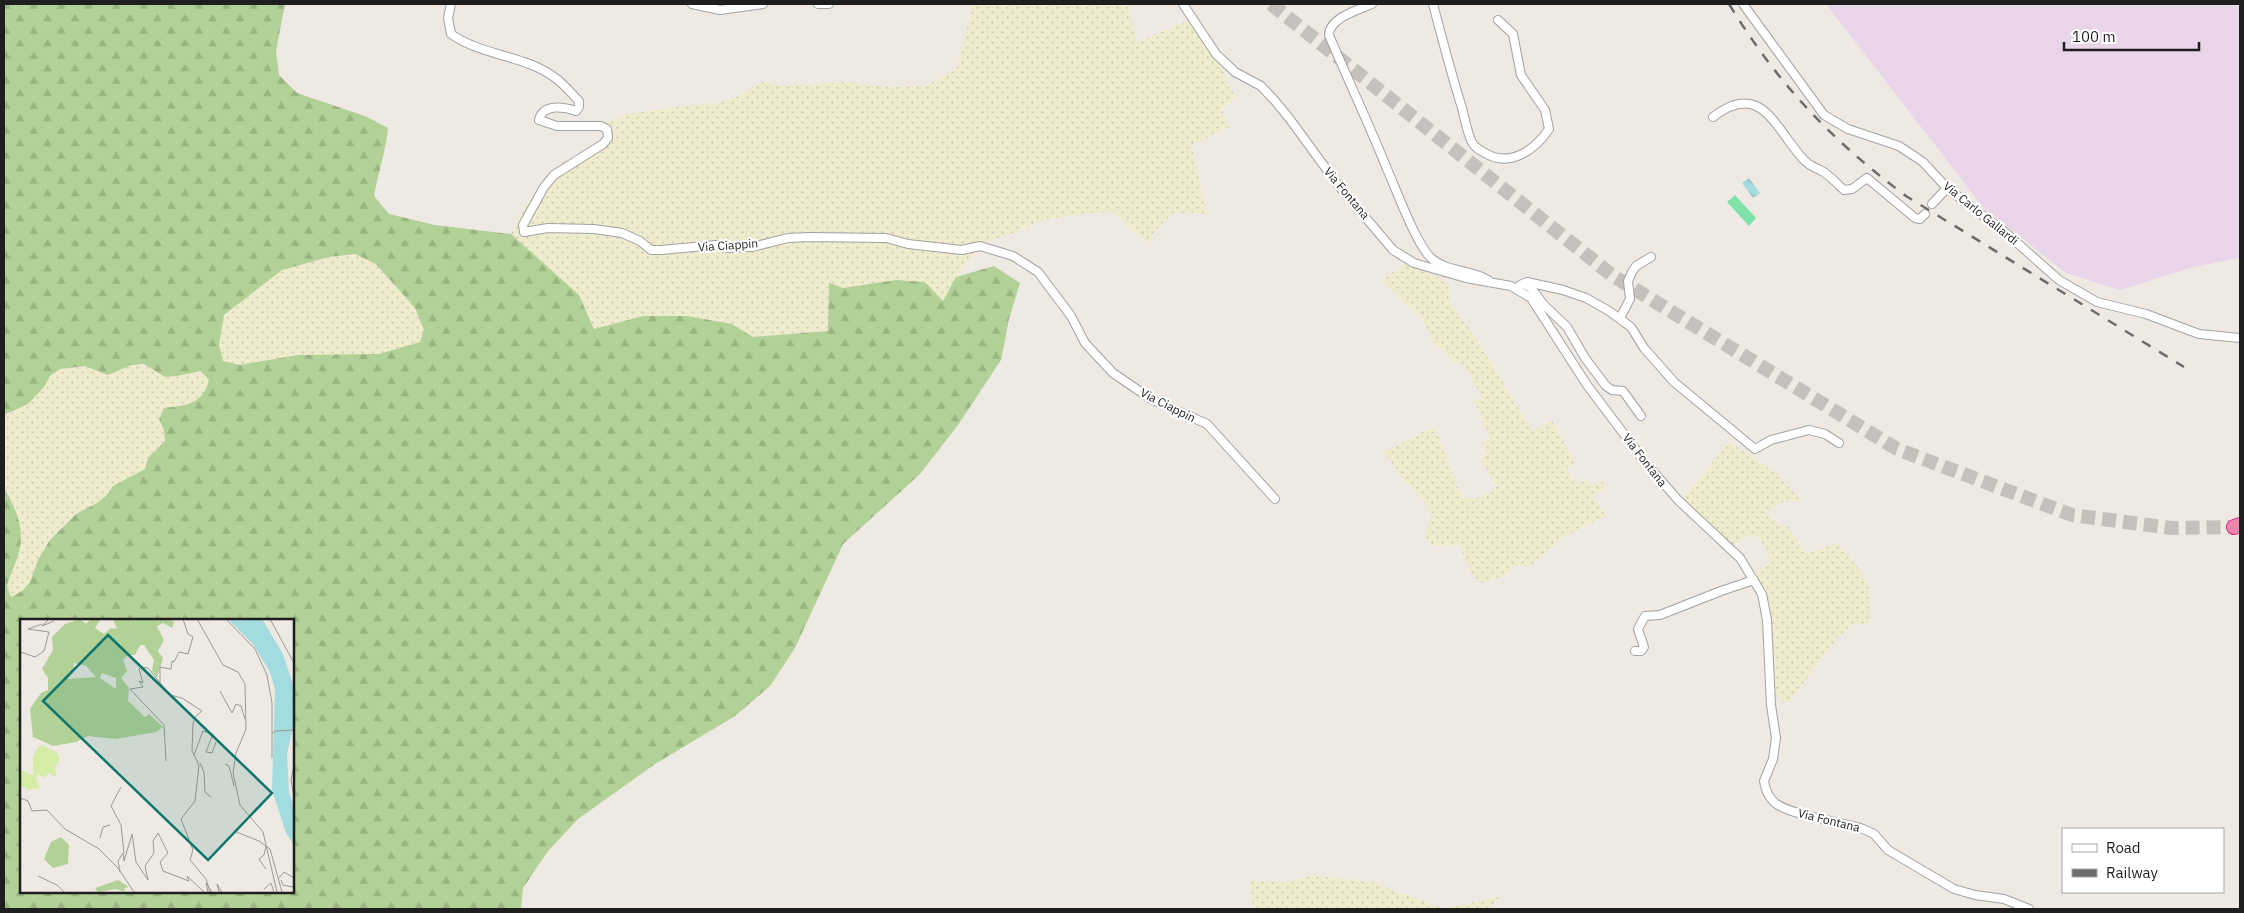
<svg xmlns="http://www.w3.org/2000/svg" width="2244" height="913" viewBox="0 0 2244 913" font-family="'IBM Plex Sans',sans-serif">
  <defs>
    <pattern id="farmland-dots" width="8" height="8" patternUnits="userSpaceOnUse" patternTransform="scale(1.25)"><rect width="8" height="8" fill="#efecce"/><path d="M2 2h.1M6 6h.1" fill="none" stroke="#cccab0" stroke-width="1.8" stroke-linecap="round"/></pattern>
    <pattern id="forest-firs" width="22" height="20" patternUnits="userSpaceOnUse" patternTransform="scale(1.25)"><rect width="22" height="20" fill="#b2d196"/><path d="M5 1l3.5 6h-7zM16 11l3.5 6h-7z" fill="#99b381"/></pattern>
    <pattern id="water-waves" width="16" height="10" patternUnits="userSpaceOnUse" patternTransform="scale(1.25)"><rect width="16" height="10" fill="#a2dcdf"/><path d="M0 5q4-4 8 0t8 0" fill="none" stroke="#8bbcbf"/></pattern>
  </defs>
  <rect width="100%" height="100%" fill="#efe9e3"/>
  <polygon fill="#e9d5e9" points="1826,4 2235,4 2240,8 2240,258 2193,267 2120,290 2066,273 1983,207"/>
  <g fill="url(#farmland-dots)">
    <polygon points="973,4 1127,4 1138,42 1198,16 1236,99 1221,109 1230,127 1192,145 1207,215 1189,212 1172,214 1154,232 1150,244 1132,230 1114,212 1088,213 1041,221 1017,232 985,242 956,277 943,302 925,282 896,280 843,288 829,283 829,331 753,337 732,324 687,316 643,316 594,329 579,295 511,234 525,207 546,177 559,164 607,141 608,122 627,114 683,106 714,104 741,95 762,82 786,86 846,82 891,87 925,86 957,68"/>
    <polygon points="355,254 376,264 415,308 424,330 420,342 379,354 332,356 240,365 223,361 219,345 224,316 282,270 329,257"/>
    <polygon points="1408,261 1449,284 1449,302 1477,339 1532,431 1552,420 1575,462 1566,469 1579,485 1586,479 1592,486 1601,480 1606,488 1593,497 1606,516 1563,537 1530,567 1515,565 1505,576 1481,583 1471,574 1459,544 1449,546 1432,546 1425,538 1431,517 1427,504 1405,481 1384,452 1435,426 1462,498 1474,499 1497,490 1481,458 1486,455 1483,442 1490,439 1474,401 1483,397 1460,361 1456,364 1434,343 1422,319 1382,280"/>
    <polygon points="144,364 165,377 177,376 201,371 209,380 206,392 198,400 187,405 164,408 159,419 164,430 165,441 148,458 145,469 113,486 106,496 97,504 75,514 50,540 38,560 30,582 22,591 11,597 7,586 19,553 21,541 20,529 15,506 4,488 4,415 10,414 44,387 50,376 60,369 85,366 108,375 130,365"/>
    <polygon points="1729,442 1778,474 1801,501 1786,500 1767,512 1777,524 1788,527 1807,554 1836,543 1849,555 1869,584 1870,624 1853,624 1838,637 1790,701 1783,703 1775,691 1766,601 1757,571 1771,562 1759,537 1746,536 1731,547 1683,499"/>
    <polygon points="1314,875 1376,883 1443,909 1502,896 1488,909 1253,909 1250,880 1284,883"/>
  </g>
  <path fill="url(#forest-firs)" fill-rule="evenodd" d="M4 4H285L276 51 279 75 297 93 365 116 388 128C386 151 378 173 374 196L389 214 435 225 511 234 579 295 594 329 643 316H687L732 324 753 337 828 331 829 283 843 288 896 280 925 282 943 301 956 277 994 266 1020 283 1009 319 1001 360 958 425 920 474 843 544 795 648 770 686 735 716 655 764 578 819 548 851 523 888 521 909H4V488C16 508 25 529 19 552 16 564 10 574 7 586L11 597 22 591 30 582 38 560 50 540 76 514 97 503 106 496 113 486 145 469 148 458 165 441 164 430 159 419 164 408C186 405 203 405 209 380L201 371 177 376 165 377 144 364 131 365 108 375 85 366 60 369 50 376 44 387 28 404 4 415ZM355 254 376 264 415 308 424 330 420 342 379 354 298 355 240 365 223 361 219 345 224 315 282 270 329 257ZM21 620H292V892H21Z"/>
  <polygon fill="#7ee2a9" points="1735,195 1756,218 1749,226 1727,202"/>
  <polygon fill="url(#water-waves)" points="1749,178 1760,193 1753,198 1742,183"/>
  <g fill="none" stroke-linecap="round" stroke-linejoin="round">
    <polyline stroke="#c5c0bc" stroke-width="14" stroke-dasharray="14 7" stroke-linecap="butt" points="1271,4 1613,276 1897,449 2072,515 2171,528 2234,527"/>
    <g stroke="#a2a2a2" stroke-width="10">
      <g id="minor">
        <path d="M451 4 448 18 451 34C482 56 524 55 554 77 563 83 571 93 579 101V107L576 111C564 107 543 103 539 120L557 126H601L607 129 608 138 603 144 554 175 544 187 523 225 524 232 548 228 594 229 622 233 640 241 651 250H661L716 245 728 248 752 247 788 238 809 237 886 238 908 244 962 250 980 246 1013 256 1038 272 1071 316 1085 343 1113 373 1151 399 1207 424 1275 499"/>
        <polyline points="692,4 720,10 763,4"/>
        <polyline points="818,4 829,4"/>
        <path d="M1183 4 1216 54 1235 72 1261 86 1275 101 1289 118 1338 185 1393 250 1414 263 1466 278 1511 286 1531 298 1587 385 1645 462 1678 500 1740 558 1762 594 1767 620 1771 705 1776 738 1773 759 1764 781C1765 789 1768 796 1774 802 1788 815 1843 822 1863 829L1874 834 1888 850 1954 889 1975 895 2004 899 2029 909"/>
        <path d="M1372 4C1358 10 1329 18 1329 35 1348 80 1369 124 1387 169 1396 189 1416 244 1431 258 1446 272 1470 269 1488 280"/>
        <path d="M1433 4C1442 38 1451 73 1462 108 1465 119 1467 134 1473 144 1476 148 1481 151 1485 153 1510 168 1535 150 1549 129L1545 110 1521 75 1513 34 1498 20"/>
        <polyline points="1743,4 1824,115 1848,129 1899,146 1923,162 1947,188 2006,233 2059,280 2097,302 2146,314 2199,334 2240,338"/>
        <path d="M1713 117C1762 79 1775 129 1804 160 1811 167 1812 166 1820 170 1829 174 1837 184 1844 190L1852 189 1867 178 1915 218 1920 219 1925 214"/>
        <polyline points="1932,204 1947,188"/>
        <polyline points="1524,284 1531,288 1544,305 1567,327 1585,358 1606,386 1612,390 1623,391 1641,416"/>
        <polyline points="1518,289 1520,285 1527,282 1563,290 1586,298 1609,311 1631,327 1644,348 1674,382 1755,449 1771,440 1809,430 1825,434 1839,443"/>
        <polyline points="1620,318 1630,299 1628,281 1632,272 1636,266 1651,257"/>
        <polyline points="1635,651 1641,651 1644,647 1638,629 1645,616 1660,615 1721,591 1754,580"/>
      </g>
    </g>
    <g stroke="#e11c83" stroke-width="16">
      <polyline id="motorway" points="2234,527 2240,525"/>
    </g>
    <use href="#minor" stroke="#fff" stroke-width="8"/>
    <use href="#motorway" stroke="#ea88ac" stroke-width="14"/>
    <path stroke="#6c6c6c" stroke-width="2.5" stroke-dasharray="10 10" stroke-linecap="butt" d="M1729 4C1778 84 1831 140 1906 196L2184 367"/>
  </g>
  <g text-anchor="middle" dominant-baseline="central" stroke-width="4.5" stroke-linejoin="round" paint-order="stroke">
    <g font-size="12" fill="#1e1e1e" stroke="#fff">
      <text transform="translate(1347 193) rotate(50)">Via Fontana</text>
      <text transform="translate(1981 213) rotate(39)">Via Carlo Gallardi</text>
      <text transform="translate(728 245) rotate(-4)">Via Ciappin</text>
      <text transform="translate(1168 405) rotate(27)">Via Ciappin</text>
      <text transform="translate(1645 460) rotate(52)">Via Fontana</text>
      <text transform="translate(1829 820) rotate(14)">Via Fontana</text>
    </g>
  </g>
  <g transform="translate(20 619)">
    <rect width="274" height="274" fill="#efe9e3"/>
    <path d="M23 126 34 133 36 131 40 140 35 148 37 159 29 154 23 159 18 155 16 159 20 169 8 171 0 166V150L13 157V137L19 127Z" fill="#d5eca7"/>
    <path d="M60 0 66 5 71 0H81L75 9 84 15 91 9 97 10 93 0H150L154 3 152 9 143 4 137 7 144 21 138 32 143 39 137 59 132 52 134 41 124 26H120L115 36H108L103 41 107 52 101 59 109 69 108 82 125 98 129 95 143 108 136 113 96 120 68 117 56 123 33 127 13 118 10 90 21 74 28 71V59L22 50 33 31 32 18 45 5ZM54 44 66 47 76 58 47 60 53 54ZM82 54 96 59V70L80 59ZM41 218 49 226 48 245 33 249 24 240 31 223ZM98 261 109 268 104 269 105 273 96 270 78 273 75 269Z" fill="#b2d196" fill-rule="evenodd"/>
    <path d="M208 0H242L263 35 273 65 274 103 267 135 269 173 274 187V226L266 214 252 171 255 70 250 53 233 25Z" fill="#a2dcdf"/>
    <path fill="none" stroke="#9b9894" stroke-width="1" d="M29 0 22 7 34 2M177 0 203 46 218 53 225 65 226 110 216 134 213 154 220 186 243 213 257 273M206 0 235 30 247 56 252 84V139M250 0 274 44M1 33 15 38 24 32 29 13 8 10 22 5M140 66V48L151 50 152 42 154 43 159 33 168 35 173 18 168 15 163 0M200 72 212 94 216 85 221 87 225 100M252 115 255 112 274 111M174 136 183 112 193 115 186 133 192 134 196 123M146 142 144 106 110 70 123 68 119 62 123 64 119 50 121 48 128 49 150 76 162 79 182 92 175 98 173 105 172 132 179 146 175 182 161 200 173 231 170 241 186 260 190 273M180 144 184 153 185 173 191 178M205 145 209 147 214 167M274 146 271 161 274 178M101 168 91 187 101 206 104 234M0 179 8 182 12 192 27 191 45 210 79 230 98 249 114 273M214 212 239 222 250 230 262 273M80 219 83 208 90 206M246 227 244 236 239 240 246 250M100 253 98 242 103 234 104 242 112 215 116 243 128 261 125 247 134 234 133 222 138 214 148 234 140 243 143 252 169 262 167 257 184 273M18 257 37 266 44 273M259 259 264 253 274 259M261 261 263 266 273 268M244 270 251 264 254 273M188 273 186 264 192 273M199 273 197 265 202 273"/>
    <path fill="#0f766e" fill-opacity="0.15" stroke="#0f766e" stroke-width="2.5" d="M88 16 252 174 188 241 23 82Z"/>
    <rect width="274" height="274" fill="none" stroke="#1e1e1e" stroke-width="2.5"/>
  </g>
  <rect width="2244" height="913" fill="none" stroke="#1e1e1e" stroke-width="10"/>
  <rect x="2062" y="828" width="162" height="65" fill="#ffffff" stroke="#a5a5a5"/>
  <rect x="2072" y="844" width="25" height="8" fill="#ffffff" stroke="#a5a5a5"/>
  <text x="2106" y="853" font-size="15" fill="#1e1e1e">Road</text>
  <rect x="2072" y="869" width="25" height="8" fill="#6c6c6c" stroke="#a5a5a5"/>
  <text x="2106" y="878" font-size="15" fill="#1e1e1e">Railway</text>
  <path d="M2064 42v8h135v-8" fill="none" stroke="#1e1e1e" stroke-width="2.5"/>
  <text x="2072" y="42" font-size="15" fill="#1e1e1e" stroke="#ffffff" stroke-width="4" paint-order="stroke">100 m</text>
</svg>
